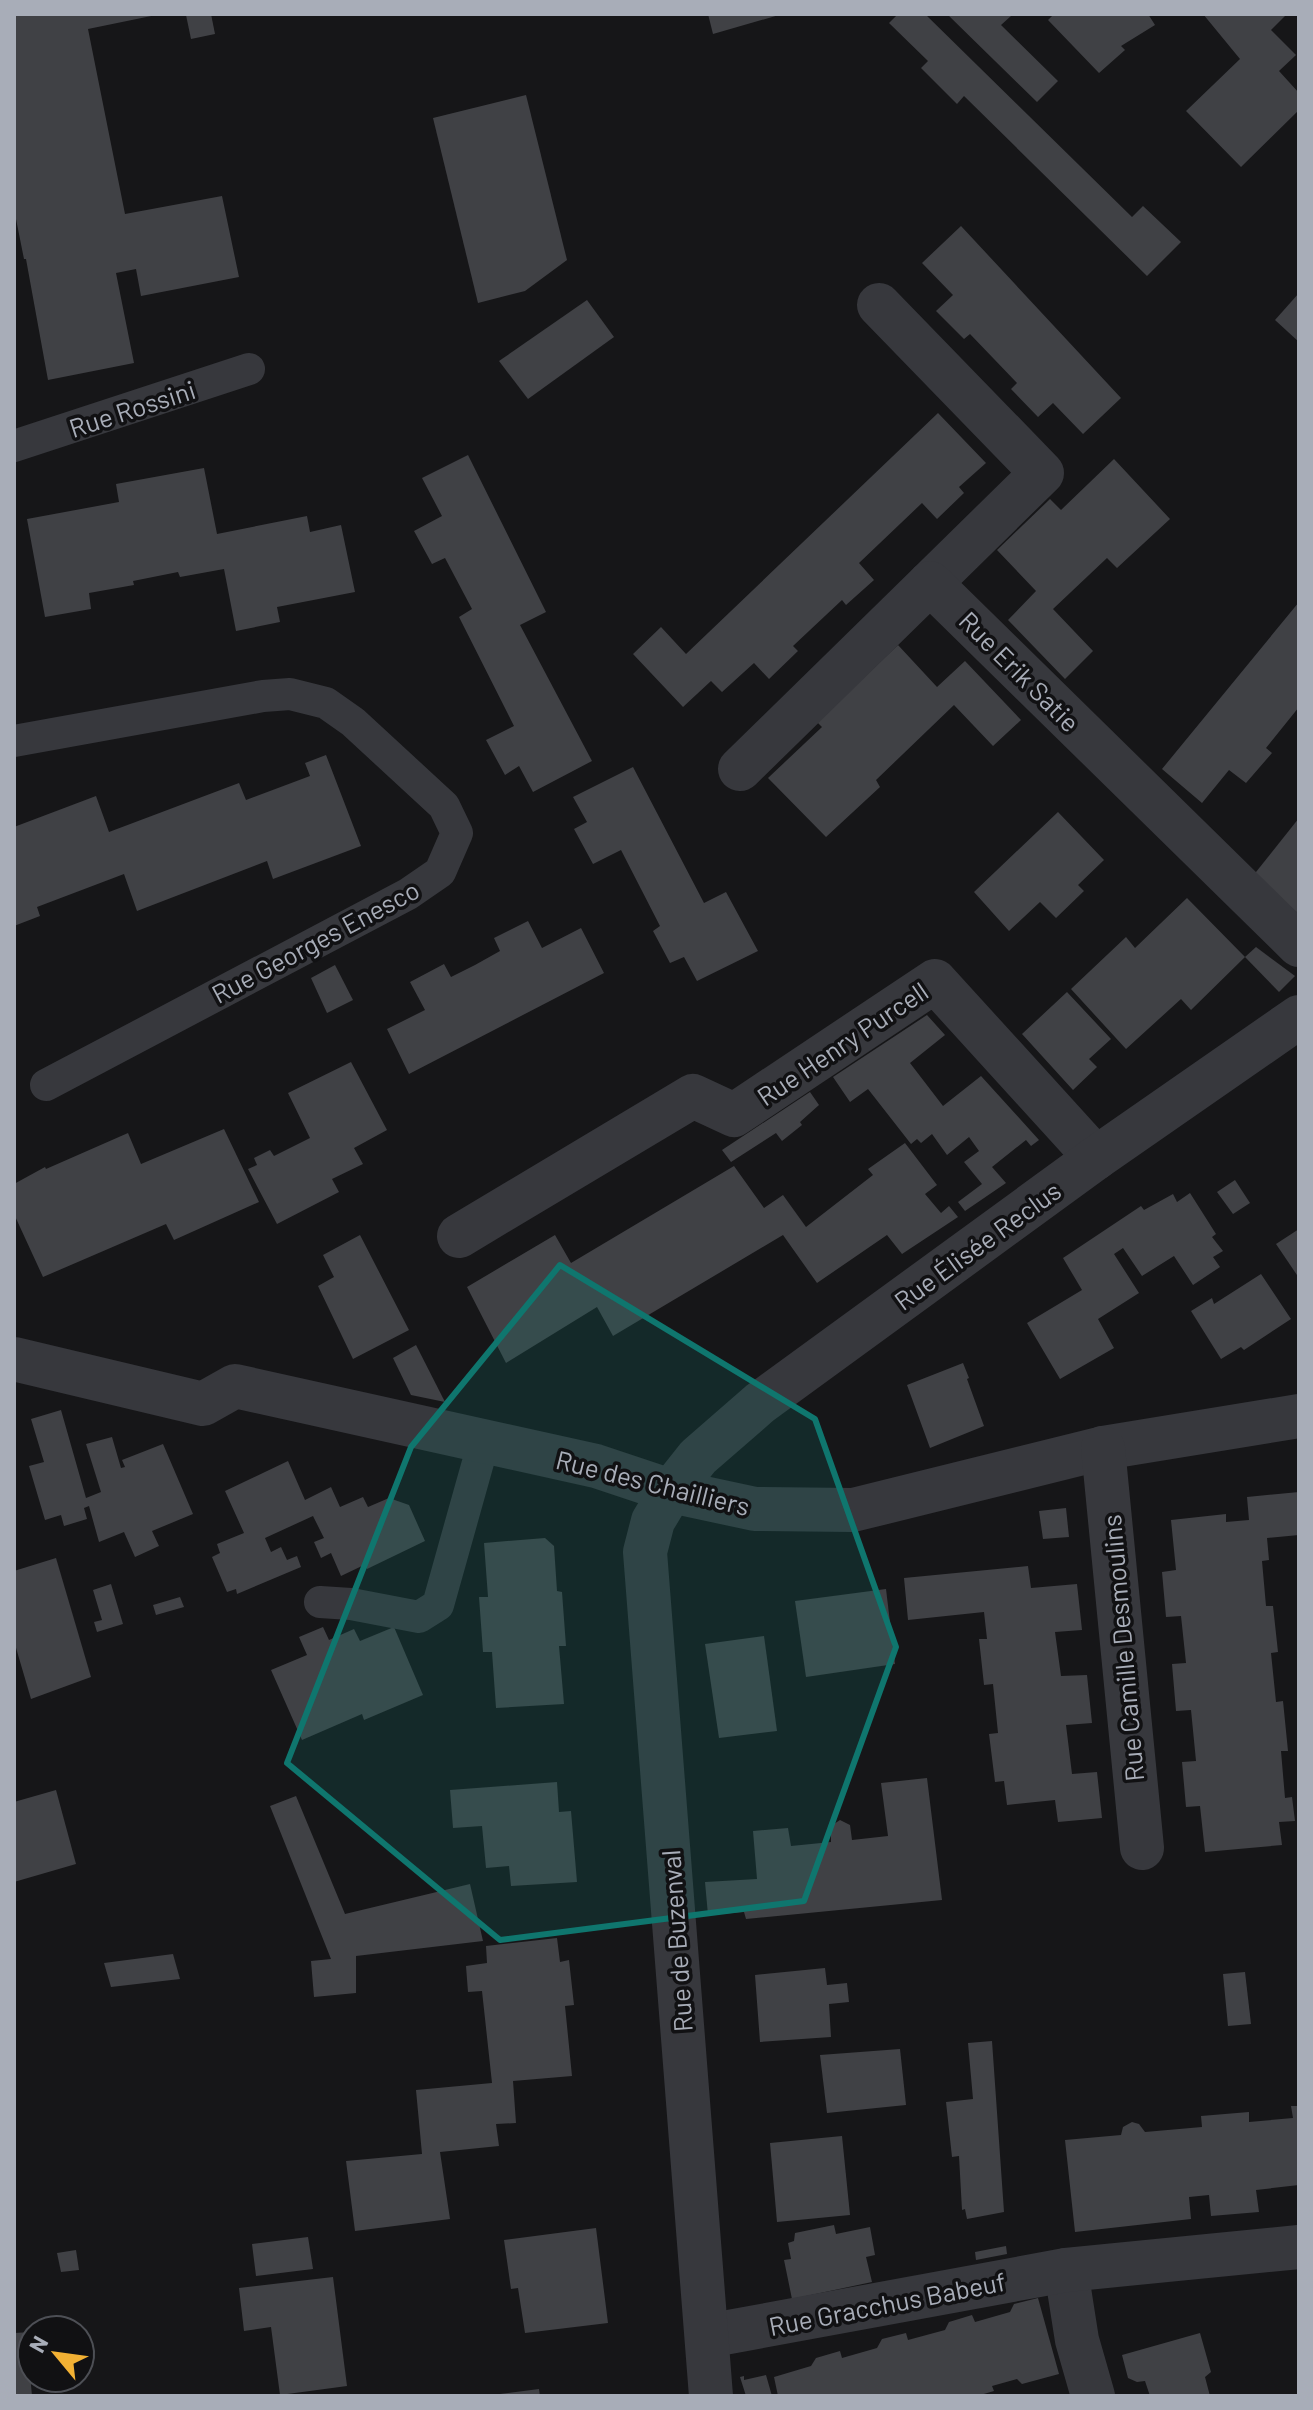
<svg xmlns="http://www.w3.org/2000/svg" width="1313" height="2410" viewBox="0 0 1313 2410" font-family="Barlow,sans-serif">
  <rect width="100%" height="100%" fill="#161618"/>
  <g fill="#404145">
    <polygon points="14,14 161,14 88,29 125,214 222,196 239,277 141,296 136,269 116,273 134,363 48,380 26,259 24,259 14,209"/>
    <polygon points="211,14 215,34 191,39 186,15"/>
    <polygon points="708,14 779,14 779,15 713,34"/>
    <polygon points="898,14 925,14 1132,217 1143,206 1181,242 1147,276 964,96 957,104 921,68 928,61 889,23"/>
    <polygon points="947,14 1009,14 1011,16 1001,25 1058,81 1037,102"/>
    <polygon points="1054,14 1148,14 1155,25 1121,46 1125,50 1099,73 1048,20"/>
    <polygon points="1203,14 1287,14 1271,30 1296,55 1279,71 1299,93 1299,110 1241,167 1186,111 1240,59"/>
    <polygon points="526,95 567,260 525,291 478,303 433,118"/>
    <polygon points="961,226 1121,398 1083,434 1053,403 1038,417 1011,389 1017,383 994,359 970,334 964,339 936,311 953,295 922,263"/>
    <polygon points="1299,293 1299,342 1275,320"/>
    <polygon points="587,300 614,337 528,399 499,361"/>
    <polygon points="938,413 986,463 959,487 964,493 937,519 922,503 859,563 874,580 846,605 842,600 793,646 798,651 769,679 754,663 722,692 711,681 683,707 633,654 661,627 686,654"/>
    <polygon points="468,455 546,612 520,625 592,761 533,792 519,766 505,775 486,740 514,726 459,617 472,609 445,558 432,564 414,531 442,516 422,478"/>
    <polygon points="1114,459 1170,519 1117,568 1107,558 1053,609 1093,651 1065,679 1008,620 1036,591 997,550 1050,499 1061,510"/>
    <polygon points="204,468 217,534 307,516 310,532 341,525 355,592 277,607 280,622 236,631 224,569 180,577 178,572 133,581 134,585 89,593 91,609 45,617 27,519 119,502 116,484"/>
    <polygon points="1299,602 1299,707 1266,748 1272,753 1246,783 1229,770 1202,803 1162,769"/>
    <polygon points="898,645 937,687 965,661 1021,720 993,746 954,705 876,780 880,787 826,837 768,778 822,727 817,722"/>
    <polygon points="326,755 361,846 273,879 267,861 137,911 124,874 37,907 40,916 14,926 14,827 96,796 109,832 239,783 246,800 310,776 305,763"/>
    <polygon points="633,767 704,903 726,892 758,951 697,981 684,957 670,963 653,931 660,926 621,850 593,864 574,829 587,822 573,797"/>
    <polygon points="1058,812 1104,860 1078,885 1084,891 1056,918 1040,902 1009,931 974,892"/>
    <polygon points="1299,818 1299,914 1252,877"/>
    <polygon points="1187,898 1245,957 1191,1010 1181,999 1126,1049 1071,989 1126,937 1135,948"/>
    <polygon points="528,921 542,948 581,928 604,973 409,1074 387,1029 425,1010 410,982 444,964 451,977 475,965 500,951 494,938"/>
    <polygon points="1256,947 1295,976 1279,992 1245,957"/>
    <polygon points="335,965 353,1000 327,1013 311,978"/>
    <polygon points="1067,992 1111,1039 1089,1059 1097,1067 1073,1090 1022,1034"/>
    <polygon points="927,1015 945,1035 910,1063 943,1106 981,1076 1039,1140 1031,1146 1026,1140 992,1167 1006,1183 965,1211 958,1202 982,1184 964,1162 979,1151 969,1137 947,1155 932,1134 921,1143 917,1139 911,1144 868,1089 850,1102 833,1077"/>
    <polygon points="351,1062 387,1130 354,1148 363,1164 332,1179 339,1192 277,1224 248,1169 257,1165 254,1158 270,1150 274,1156 310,1138 288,1093"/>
    <polygon points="810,1092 819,1105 800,1122 802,1125 782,1141 776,1133 731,1162 722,1150"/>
    <polygon points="224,1129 259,1202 174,1240 166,1224 43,1277 14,1214 14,1184 45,1167 46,1169 128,1133 141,1164"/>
    <polygon points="905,1143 937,1185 925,1194 941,1213 949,1206 958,1217 902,1254 887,1235 817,1283 783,1235 613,1336 597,1307 506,1363 467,1287 555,1235 571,1263 734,1166 764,1208 783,1195 806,1227 873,1175 868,1169"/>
    <polygon points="1235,1180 1250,1203 1233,1214 1217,1192"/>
    <polygon points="1190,1193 1216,1234 1212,1237 1223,1251 1213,1257 1220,1267 1193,1285 1174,1256 1142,1276 1123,1248 1114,1254 1139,1293 1098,1319 1114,1348 1060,1379 1027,1323 1082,1290 1063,1258 1141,1206 1144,1210 1173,1194 1177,1202"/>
    <polygon points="1299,1229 1299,1278 1276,1244"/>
    <polygon points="360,1235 409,1330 353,1359 318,1286 334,1277 323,1255"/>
    <polygon points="1261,1274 1291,1319 1244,1350 1241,1347 1221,1359 1191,1311 1212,1298 1214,1304"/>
    <polygon points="416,1345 445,1402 411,1395 393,1358"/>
    <polygon points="963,1363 969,1378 967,1379 984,1426 930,1448 907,1385"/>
    <polygon points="61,1410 86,1498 101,1492 86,1444 112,1437 121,1468 125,1467 122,1460 163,1444 193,1514 152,1531 159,1546 135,1557 124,1532 99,1542 89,1506 84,1508 87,1519 64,1526 61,1515 45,1520 29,1466 44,1462 31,1419"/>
    <polygon points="288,1461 305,1500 331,1487 340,1507 363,1497 368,1507 389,1498 409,1505 425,1541 367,1569 364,1565 341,1576 331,1553 321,1558 314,1542 324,1538 313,1516 265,1538 271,1552 281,1547 287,1560 297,1556 301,1567 237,1594 236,1589 227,1592 212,1557 220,1553 217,1544 244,1533 225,1491"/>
    <polygon points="1299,1492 1299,1535 1267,1538 1269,1560 1262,1561 1266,1606 1273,1606 1278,1652 1271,1653 1276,1702 1283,1701 1288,1751 1281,1751 1285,1798 1292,1797 1295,1821 1279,1822 1282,1845 1205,1852 1200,1806 1186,1807 1182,1762 1196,1761 1191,1710 1176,1711 1172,1664 1186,1663 1181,1616 1166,1617 1162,1572 1176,1570 1171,1520 1226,1514 1226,1522 1249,1520 1247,1497"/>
    <polygon points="1066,1508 1069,1537 1043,1539 1039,1511"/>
    <polygon points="545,1538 554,1546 557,1591 562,1592 566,1646 559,1646 564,1704 496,1708 492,1652 483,1652 479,1597 488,1597 484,1543"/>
    <polygon points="56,1558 91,1677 31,1699 14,1641 14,1571"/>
    <polygon points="1028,1566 1031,1588 1077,1584 1082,1630 1055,1632 1061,1676 1087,1675 1092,1723 1066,1725 1072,1774 1097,1772 1102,1818 1058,1822 1055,1800 1007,1805 1004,1781 995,1782 989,1734 998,1733 993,1684 984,1685 979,1639 987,1639 984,1612 908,1620 904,1578"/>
    <polygon points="111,1584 123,1624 97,1632 94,1622 102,1620 93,1590"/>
    <polygon points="886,1589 895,1664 806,1677 795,1601"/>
    <polygon points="180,1597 184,1607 156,1615 153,1605"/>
    <polygon points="323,1627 329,1640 354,1629 360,1641 394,1627 423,1695 364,1720 362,1714 302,1740 271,1670 307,1655 299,1637"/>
    <polygon points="764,1636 777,1731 719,1738 705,1644"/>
    <polygon points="927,1778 942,1900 746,1919 744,1912 708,1915 705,1882 757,1879 753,1831 788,1828 791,1846 831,1842 831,1826 840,1820 850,1825 852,1840 888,1836 881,1783"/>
    <polygon points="557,1782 559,1812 571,1811 577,1882 511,1886 509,1866 486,1868 482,1826 453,1828 450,1790"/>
    <polygon points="56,1790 76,1864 14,1882 14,1802"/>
    <polygon points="296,1796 345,1914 470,1884 483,1941 356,1956 356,1993 314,1997 311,1961 331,1959 270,1806"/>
    <polygon points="557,1938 560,1962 569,1960 574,2005 565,2006 572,2076 513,2081 516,2123 496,2124 499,2146 440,2152 450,2219 355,2231 346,2161 422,2154 416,2090 492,2083 482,1991 468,1992 466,1966 487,1963 486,1946"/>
    <polygon points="173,1954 180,1979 111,1987 104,1963"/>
    <polygon points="825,1968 827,1985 847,1983 849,2002 829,2004 831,2037 760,2042 755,1975"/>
    <polygon points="1245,1972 1251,2024 1228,2026 1223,1974"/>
    <polygon points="992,2041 1004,2212 967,2219 965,2209 962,2210 959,2156 952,2157 946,2102 973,2099 968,2043"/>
    <polygon points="900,2049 906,2105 827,2113 820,2055"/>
    <polygon points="1291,2106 1299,2106 1299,2185 1256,2190 1259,2212 1211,2216 1209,2195 1189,2197 1191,2219 1075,2232 1065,2140 1121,2135 1123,2127 1132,2122 1139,2124 1145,2132 1202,2127 1201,2116 1249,2112 1249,2122 1293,2118"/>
    <polygon points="842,2136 850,2215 777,2222 770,2143"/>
    <polygon points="834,2225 836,2234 870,2227 875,2255 866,2257 872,2282 792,2299 784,2260 791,2259 788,2243 794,2241 795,2233"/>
    <polygon points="596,2228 608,2323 525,2333 518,2288 511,2289 504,2240"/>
    <polygon points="308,2237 313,2269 256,2276 252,2244"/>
    <polygon points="1006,2246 1007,2254 976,2260 975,2252"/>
    <polygon points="76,2250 79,2270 61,2272 57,2253"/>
    <polygon points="333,2277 347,2386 280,2395 271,2327 244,2331 239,2288"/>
    <polygon points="1038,2298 1059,2374 1022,2384 1017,2379 992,2386 994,2391 977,2396 778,2396 774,2377 811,2366 816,2358 840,2351 842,2358 877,2348 882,2339 906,2333 908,2340 945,2330 949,2322 972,2315 975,2322 1010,2312 1014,2304"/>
    <polygon points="32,2332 32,2374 30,2374 32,2396 14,2396 14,2333"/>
    <polygon points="1200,2333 1211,2372 1205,2377 1210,2396 1150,2396 1145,2381 1137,2382 1128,2378 1122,2355"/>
    <polygon points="766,2375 772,2396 746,2396 740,2377 744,2376 744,2380"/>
    <polygon points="539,2389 540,2396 500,2396 500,2394"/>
  </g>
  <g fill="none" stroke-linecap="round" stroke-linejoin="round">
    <g stroke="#37383d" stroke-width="32">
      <polyline points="14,446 249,369"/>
      <polyline points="14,741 263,696 290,694 326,703 353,722 444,806 457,833 440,872 408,894 46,1085"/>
      <polyline points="320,1602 351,1604 419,1617 438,1605 484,1441"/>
    </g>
    <g stroke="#37383d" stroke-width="44">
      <polyline points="879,305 1042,473 930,583"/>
      <polyline points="740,769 930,583 1299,945"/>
      <polyline points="459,1236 693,1096 734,1115 935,981 1096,1158"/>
      <polyline points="14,1359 203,1404 235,1386 596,1466 671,1491 755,1509 853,1510 1103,1448 1299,1416"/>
      <polyline points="1103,1448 1142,1848"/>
      <polyline points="1066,2270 1077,2340 1093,2396"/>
      <polyline points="707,2336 1066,2270 1299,2247"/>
      <polyline points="711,2396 645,1552 653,1521 671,1491 698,1457 760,1403 1096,1158 1299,1017"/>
    </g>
  </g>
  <path fill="#0f766e" fill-opacity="0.2" stroke="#0f766e" stroke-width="6" stroke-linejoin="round" d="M560 1265 815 1419 896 1647 804 1901 500 1940 287 1763 411 1447Z"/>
  <g text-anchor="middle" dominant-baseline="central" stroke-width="7" stroke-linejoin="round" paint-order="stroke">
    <g font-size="26" fill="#a8adb8" stroke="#111113">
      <text transform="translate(132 408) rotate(-18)">Rue Rossini</text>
      <text transform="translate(1020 671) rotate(45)">Rue Erik Satie</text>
      <text transform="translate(315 941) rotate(-28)">Rue Georges Enesco</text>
      <text transform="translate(842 1043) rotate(-34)">Rue Henry Purcell</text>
      <text transform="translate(977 1245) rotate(-36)">Rue Élisée Reclus</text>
      <text transform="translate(653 1482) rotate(14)">Rue des Chailliers</text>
      <text transform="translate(1122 1648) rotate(-95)">Rue Camille Desmoulins</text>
      <text transform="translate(676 1941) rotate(-94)">Rue de Buzenval</text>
      <text transform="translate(887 2303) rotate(-11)">Rue Gracchus Babeuf</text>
    </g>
  </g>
  <rect width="1313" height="2410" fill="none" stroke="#a8adb8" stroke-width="32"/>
  <g transform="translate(56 2354) rotate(299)"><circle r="38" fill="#111113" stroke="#4d4f55" stroke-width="2"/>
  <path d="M0-6L14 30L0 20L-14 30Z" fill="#f2b134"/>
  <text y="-12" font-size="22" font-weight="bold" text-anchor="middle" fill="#a8adb8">N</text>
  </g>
</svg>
